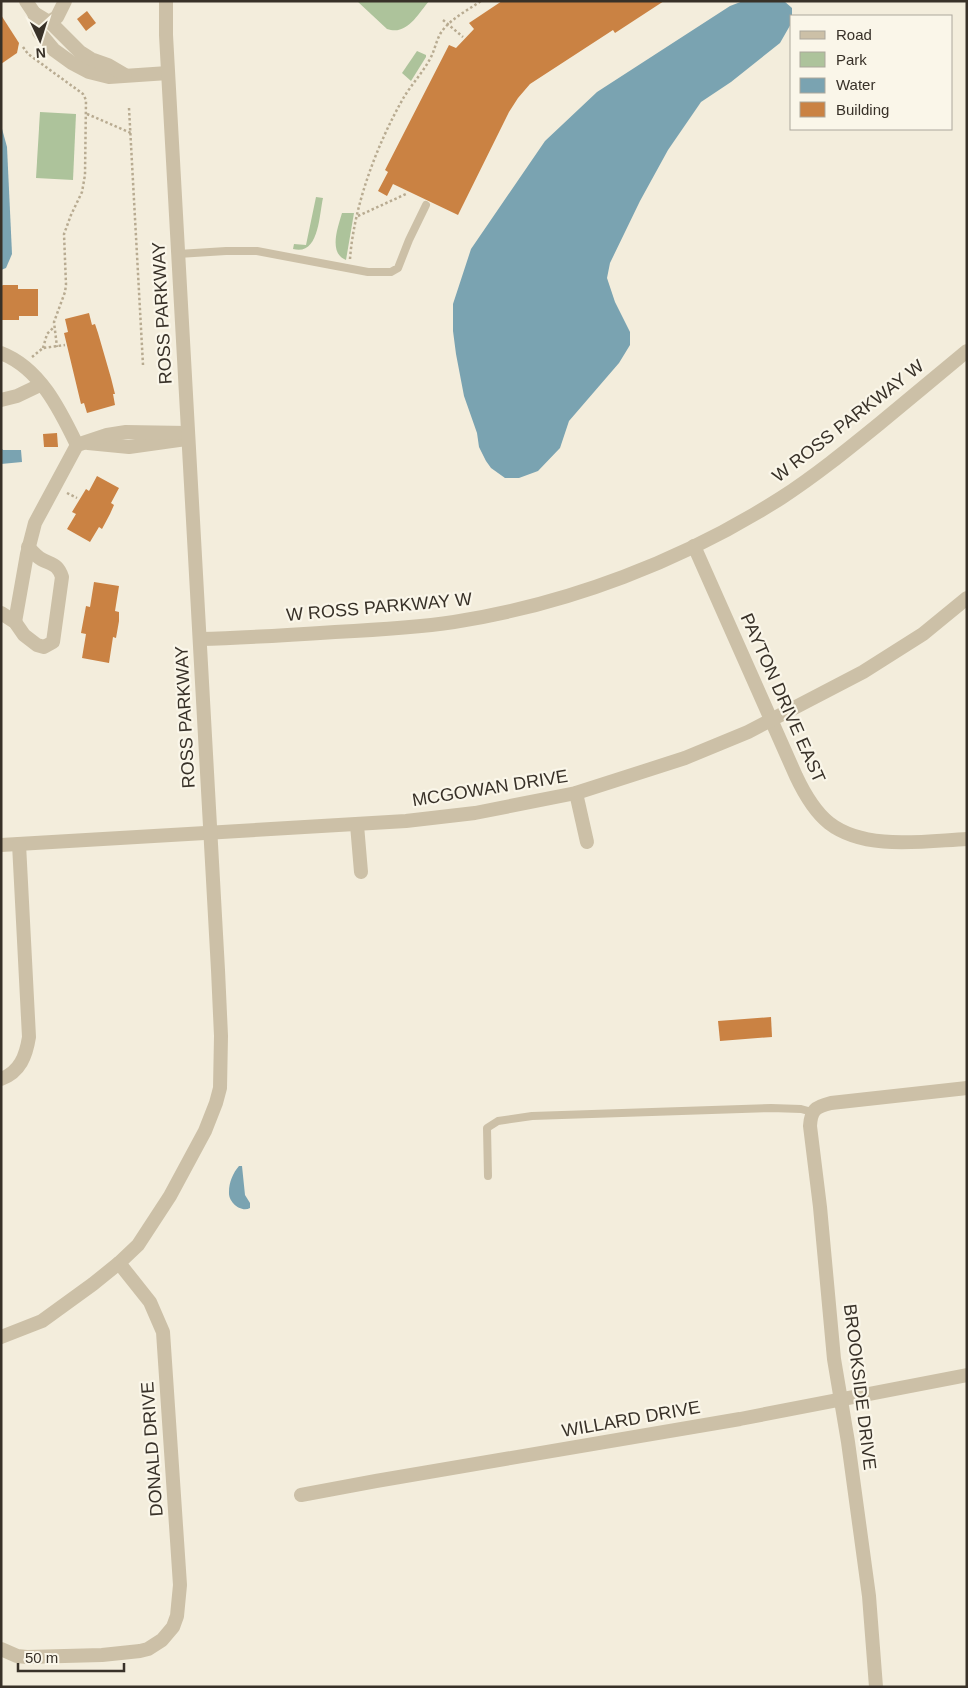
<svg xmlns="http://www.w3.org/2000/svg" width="968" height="1688" viewBox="0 0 968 1688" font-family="Arial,sans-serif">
  <rect width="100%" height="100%" fill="#f3eddc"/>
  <g fill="#adc39b">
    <path d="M357 1H429C418 14 407 36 387 29Z"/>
    <polygon points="417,51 426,55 426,57 411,81 402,73"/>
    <polygon points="40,112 76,114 73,180 36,178"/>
    <path d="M316 197 323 198C319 216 319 256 293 249L294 244 306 245Z"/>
    <path d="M342 213H354L346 260C328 253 338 227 342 213Z"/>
  </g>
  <g fill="#7aa3b1">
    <polygon points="743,1 784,1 792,8 792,22 780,43 731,82 701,102 668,150 640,201 610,263 607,278 615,302 630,332 630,345 619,363 569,421 560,448 538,471 519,478 505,478 491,468 486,461 479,447 477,433 464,396 456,354 453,331 453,304 471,249 545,141 597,92 730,6"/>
    <polygon points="1,125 7,147 12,254 6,268 1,270"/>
    <polygon points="1,448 3,450 21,450 22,462 1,464"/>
    <path d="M239 1166H242L245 1195 250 1203V1208C241 1213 228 1202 229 1192 229 1182 233 1173 239 1166Z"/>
  </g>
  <g fill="#ca8243">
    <polygon points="502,1 664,1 615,33 613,30 530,84 518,98 509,112 458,215 393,184 387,196 378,191 388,172 385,170 449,45 456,48 474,29 469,23"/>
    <polygon points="87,11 96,23 86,31 77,19"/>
    <polygon points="1,15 19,43 17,53 1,64"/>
    <polygon points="3,285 18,285 18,289 38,289 38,316 19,316 19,320 1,320 1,286"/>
    <polygon points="89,313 92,325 95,324 98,333 111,378 115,394 113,394 115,405 87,413 84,403 81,404 64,333 68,332 65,319"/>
    <polygon points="57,433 58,447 44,447 43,434"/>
    <polygon points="97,476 119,488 111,503 114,505 110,514 102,529 99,527 90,542 67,529 76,514 72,512 86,489 89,491"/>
    <polygon points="94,582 119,586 115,611 119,612 119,621 116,638 113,637 109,663 82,658 86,634 81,633 86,606 90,607"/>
    <polygon points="771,1017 772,1037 720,1041 718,1021"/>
  </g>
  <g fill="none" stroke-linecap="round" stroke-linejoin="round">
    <g stroke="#b8ab91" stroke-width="2.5" stroke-dasharray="2.5 2.5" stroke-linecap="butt">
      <polyline points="443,20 463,37"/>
      <polyline points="23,47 28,54 79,91 83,94 86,100 85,175 82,192 71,215 64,234 66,285 65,292 54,322 57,347"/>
      <polyline points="129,108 143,365"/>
      <polyline points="87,114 131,133"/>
      <polyline points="358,216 406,194"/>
      <path d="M350 259C354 205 377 144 404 97 412 84 423 72 430 59 435 50 436 40 442 31 452 18 468 10 481 1"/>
      <polyline points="43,348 47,334 53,328"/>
      <polyline points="32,357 43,348 65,345"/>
      <polyline points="67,493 77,498"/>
    </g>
    <g stroke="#ccc0a7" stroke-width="8">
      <polyline points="178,254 226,251 257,251 368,272 391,272 398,268 409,240 426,205"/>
      <polyline points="488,1176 487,1128 498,1121 532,1116 771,1108 801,1109 812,1112"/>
    </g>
    <g stroke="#ccc0a7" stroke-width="14">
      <polyline points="26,1 34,13 39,32 54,50 72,63 89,72 109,77 168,73"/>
      <polyline points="34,13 52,24 80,52 91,59 108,65 125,75"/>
      <polyline points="49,22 57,17 65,1"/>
      <path d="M1 353C40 368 60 410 77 445"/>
      <polyline points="1,400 17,396 40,385"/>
      <polyline points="88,443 129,447 186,439"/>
      <path d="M694 546 796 776C804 793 814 811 829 823 865 851 924 841 967 839"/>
      <path d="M1 613 15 622 24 635 37 645 44 647 53 642 62 577C58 564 52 565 41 559 36 556 32 551 28 547"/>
      <polyline points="15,622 27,554 35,523 77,445 107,435 126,432 187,433"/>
      <path d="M200 639C245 638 290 635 335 632 375 630 414 628 454 622 569 604 682 561 781 498 815 476 847 450 879 424 908 400 938 375 967 351"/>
      <polyline points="576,793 587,842"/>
      <polyline points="357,825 361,872"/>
      <polyline points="1,845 406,821 475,813 576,793 685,758 748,732 863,672 923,634 967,598"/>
      <path d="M1 1079C20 1072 26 1056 29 1037L19 844"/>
      <polyline points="301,1495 376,1481 740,1419 967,1375"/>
      <polyline points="1,1649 17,1656 27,1657 102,1655 140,1651 148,1649 162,1640 173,1627 177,1616 180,1585 163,1332 150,1302 119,1263"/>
      <path d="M876 1687 869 1596 848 1442 834 1359 820 1207 810 1126C811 1110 815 1107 831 1103L967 1088"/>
    </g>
    <polyline stroke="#ccc0a7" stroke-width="14" points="1,1337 42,1321 93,1284 119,1263 138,1245 170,1196 205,1131 216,1103 220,1088 221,1036 218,970 166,35 166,1"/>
  </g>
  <g text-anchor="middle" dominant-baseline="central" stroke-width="4.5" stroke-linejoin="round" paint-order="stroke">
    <g font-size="18" fill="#383128" stroke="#faf6e9">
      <text transform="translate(162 313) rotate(-93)">ROSS PARKWAY</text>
      <text transform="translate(848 421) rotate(-38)">W ROSS PARKWAY W</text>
      <text transform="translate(379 607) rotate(-5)">W ROSS PARKWAY W</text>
      <text transform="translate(783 698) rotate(66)">PAYTON DRIVE EAST</text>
      <text transform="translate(185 717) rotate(-93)">ROSS PARKWAY</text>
      <text transform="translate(490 788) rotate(-9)">MCGOWAN DRIVE</text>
      <text transform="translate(860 1387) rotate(83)">BROOKSIDE DRIVE</text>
      <text transform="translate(631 1419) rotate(-10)">WILLARD DRIVE</text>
      <text transform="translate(152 1449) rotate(-94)">DONALD DRIVE</text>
    </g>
  </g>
  <rect width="968" height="1688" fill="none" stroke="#383128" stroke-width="5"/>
  <rect x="790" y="15" width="162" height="115" fill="#faf6e9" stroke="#aca79c"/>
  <rect x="800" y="31" width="25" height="8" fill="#ccc0a7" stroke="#aca79c"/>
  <text x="836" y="40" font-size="15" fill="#383128">Road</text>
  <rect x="800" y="52" width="25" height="15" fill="#adc39b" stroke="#aca79c"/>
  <text x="836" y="65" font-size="15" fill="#383128">Park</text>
  <rect x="800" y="78" width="25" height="15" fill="#7aa3b1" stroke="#aca79c"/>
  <text x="836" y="90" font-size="15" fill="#383128">Water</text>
  <rect x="800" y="102" width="25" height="15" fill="#ca8243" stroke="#aca79c"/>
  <text x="836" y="115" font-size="15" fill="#383128">Building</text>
  <g transform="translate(40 40) rotate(176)" stroke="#faf6e9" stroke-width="4" paint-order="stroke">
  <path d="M0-4L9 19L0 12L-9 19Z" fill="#383128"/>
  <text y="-8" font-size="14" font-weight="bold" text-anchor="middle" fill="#383128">N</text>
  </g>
  <path d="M18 1663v8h106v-8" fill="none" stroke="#383128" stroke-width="2.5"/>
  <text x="25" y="1663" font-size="15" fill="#383128" stroke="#faf6e9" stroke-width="4" paint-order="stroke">50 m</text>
</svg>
